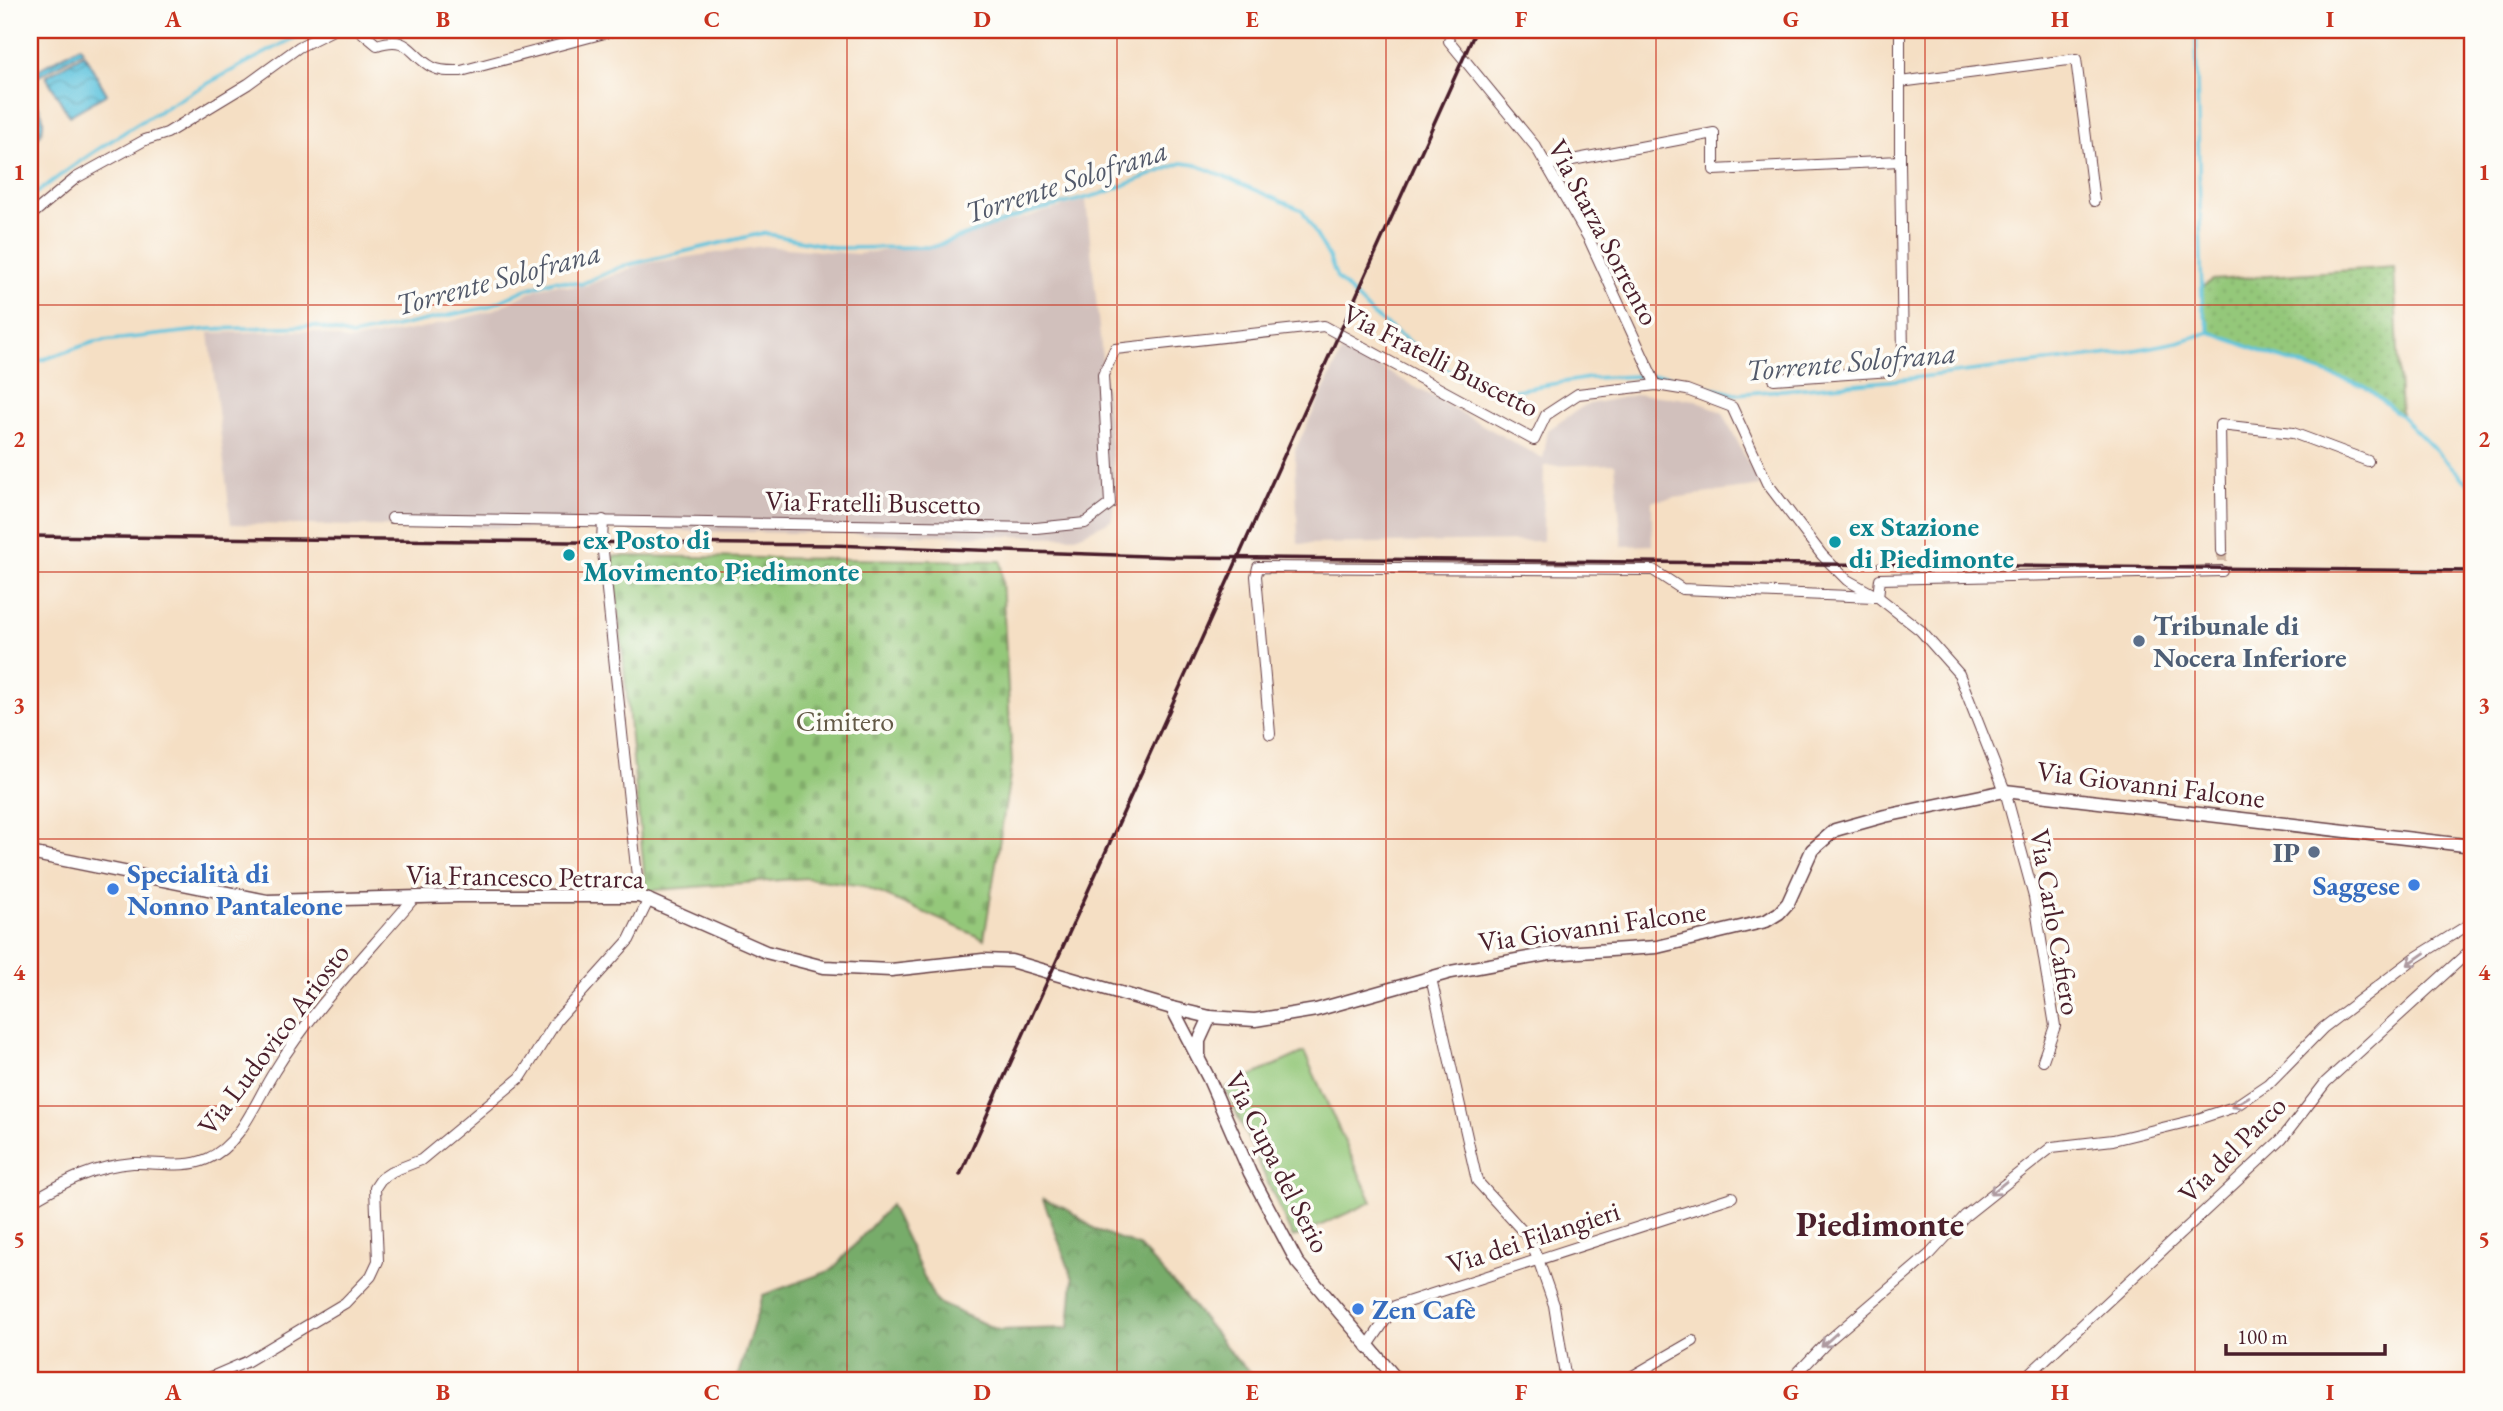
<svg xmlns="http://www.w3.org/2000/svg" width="2503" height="1411" viewBox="0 0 2503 1411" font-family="'EB Garamond',serif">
  <defs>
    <pattern id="grass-dots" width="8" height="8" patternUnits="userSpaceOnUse" patternTransform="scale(1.75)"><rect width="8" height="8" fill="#94c87a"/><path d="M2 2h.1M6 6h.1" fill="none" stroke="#81ab6a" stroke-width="1.8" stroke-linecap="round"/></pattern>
    <pattern id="forest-crowns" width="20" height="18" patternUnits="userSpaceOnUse" patternTransform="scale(1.75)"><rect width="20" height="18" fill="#77ac6a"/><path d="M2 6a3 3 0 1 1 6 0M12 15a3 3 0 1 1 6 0" fill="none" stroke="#648b57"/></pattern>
    <pattern id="cemetery-stones" width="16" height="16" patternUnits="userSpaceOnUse" patternTransform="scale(1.75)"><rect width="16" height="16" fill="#94c87a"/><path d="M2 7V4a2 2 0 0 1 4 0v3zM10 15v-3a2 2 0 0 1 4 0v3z" fill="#81ab6a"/></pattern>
    <pattern id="water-waves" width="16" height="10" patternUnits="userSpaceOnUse" patternTransform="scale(1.75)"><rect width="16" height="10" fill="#60c4de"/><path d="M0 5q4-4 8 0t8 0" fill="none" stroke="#519fb4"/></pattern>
  </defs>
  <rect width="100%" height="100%" fill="#fdfcf7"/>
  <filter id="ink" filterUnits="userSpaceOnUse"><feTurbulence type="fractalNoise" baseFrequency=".0143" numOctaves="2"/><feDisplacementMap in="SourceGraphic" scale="14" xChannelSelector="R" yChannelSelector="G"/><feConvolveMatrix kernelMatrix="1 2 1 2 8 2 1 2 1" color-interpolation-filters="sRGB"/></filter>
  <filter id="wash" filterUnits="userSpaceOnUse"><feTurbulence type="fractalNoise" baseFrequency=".00686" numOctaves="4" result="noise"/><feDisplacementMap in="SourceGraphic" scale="28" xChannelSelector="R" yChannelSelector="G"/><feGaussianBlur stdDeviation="1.57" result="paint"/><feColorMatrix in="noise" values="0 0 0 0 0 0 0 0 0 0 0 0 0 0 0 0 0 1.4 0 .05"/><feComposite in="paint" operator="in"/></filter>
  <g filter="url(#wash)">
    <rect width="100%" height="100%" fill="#f5dfc4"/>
    <g fill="#d1c0bc">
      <polygon points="1086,200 1115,484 1112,520 1076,537 231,524 209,333 313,331 349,341 428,327 491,311 537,289 558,284 569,287 588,285 642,264 763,246 858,254 935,244"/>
      <polygon points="1344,347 1543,459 1548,430 1585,405 1640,394 1696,400 1723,413 1760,486 1652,501 1652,545 1622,546 1615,464 1544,466 1543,541 1298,544 1295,450"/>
    </g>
    <polygon fill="url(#grass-dots)" stroke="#6f7452" stroke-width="2" points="2394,267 2401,416 2363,386 2270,355 2210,332 2202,306 2202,287 2213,280"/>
    <polygon fill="url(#forest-crowns)" stroke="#60664a" stroke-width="2" points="1043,1199 1066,1208 1096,1230 1139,1246 1183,1294 1236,1359 1261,1381 736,1381 763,1295 832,1270 890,1205 936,1302 998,1330 1069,1328 1073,1279"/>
    <polygon fill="url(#cemetery-stones)" stroke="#6f7452" stroke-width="2" points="613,556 1001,561 1012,763 984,939 864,886 806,878 646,891"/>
    <polygon fill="#94c87a" stroke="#6f7452" stroke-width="2" points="1304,1052 1372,1202 1293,1238 1225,1088"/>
    <g fill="url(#water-waves)" stroke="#557284" stroke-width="2">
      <polygon points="80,46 83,51 37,77 34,72"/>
      <polygon points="84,54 107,94 69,116 46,76"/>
      <path d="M30 97C47 111 48 132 30 146Z"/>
    </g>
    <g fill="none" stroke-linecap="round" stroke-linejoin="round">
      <g stroke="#60c4de" stroke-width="3.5">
        <polyline points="2196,30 2202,306 2210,332 2270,355 2364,386 2401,416 2473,488"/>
        <path d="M30 198C116 131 213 79 310 30"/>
        <polyline points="30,364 94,342 210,329 315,326 352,336 488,307 524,290 555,280 581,284 623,266 763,233 837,248 933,247 1024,214 1101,194 1182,163 1197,165 1302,210 1329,257 1337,278 1373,315 1464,382 1498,393 1589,378 1664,375 1735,394 1888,381 2119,353 2178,342 2210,332"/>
      </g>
    </g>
  </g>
  <g filter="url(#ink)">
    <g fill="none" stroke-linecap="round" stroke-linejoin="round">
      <polyline stroke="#d3b9a5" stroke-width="10" stroke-dasharray="10 5" stroke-linecap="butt" points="2222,551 2222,571"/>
      <g stroke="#643c42" stroke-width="12">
        <g id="street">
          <path d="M359 30 377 45C410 34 409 55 432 67 441 72 451 71 461 71L616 30"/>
          <polyline points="1449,41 1536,147 1589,239 1656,385"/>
          <polyline points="1900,82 2076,59 2094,201"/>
          <polyline points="1546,165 1714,133 1714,170 1900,161 1900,30"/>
          <polyline points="30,216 76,178 145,140 167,133 248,84 299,47 333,30"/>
          <polyline points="1774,379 1892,371 1903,355 1900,161"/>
          <polyline points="392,518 1036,528 1085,523 1110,504 1103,375 1115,349 1324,326 1534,440 1546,415 1578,394 1656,385 1687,390 1732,407 1767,483 1822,555 1847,580 1878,597 1920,630 1959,674 2005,791 2034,897 2055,1026 2043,1060"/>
          <polyline points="603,520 602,542 639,896"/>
          <polyline points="2222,551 2220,425 2293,433 2368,461"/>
          <polyline points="1878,597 1880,579 2222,571"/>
          <polyline points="1270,734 1256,576 1258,567 1653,570 1682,589 1874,597"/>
          <polyline points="1431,978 1477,1181 1528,1237 1538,1259 1554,1305 1566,1381"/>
          <path d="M30 1202C64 1182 93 1166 133 1163 157 1162 185 1169 207 1159 241 1145 256 1100 274 1072 313 1008 366 955 414 898"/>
          <polyline points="1367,1347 1395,1306 1732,1197"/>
          <polyline points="202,1381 246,1362 345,1303 371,1276 378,1261 375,1188 381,1179 393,1171 421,1160 521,1077 557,1020 629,940 649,899"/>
          <polyline points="1624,1381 1693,1341"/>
          <polyline points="1790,1381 1828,1341 1930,1254 1965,1216 2052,1147 2113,1140 2195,1120 2234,1107 2268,1084 2323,1028 2415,958 2473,922"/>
          <polyline points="2022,1381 2282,1139 2326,1082 2473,948"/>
        </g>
      </g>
      <g stroke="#643c42" stroke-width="15">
        <g id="secondary">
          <polyline points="30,853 267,901 458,896 639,896 766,952 824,967 891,970 983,960 1011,961 1172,1008 1210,1017 1255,1020 1316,1010 1451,972 1549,954 1657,947 1766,921 1779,913 1788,903 1812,850 1835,830 1885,816 2005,791 2473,846"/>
          <polyline points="1172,1008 1209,1079 1250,1173 1297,1262 1398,1381"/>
          <polyline points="1199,1055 1199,1041 1210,1017"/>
        </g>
      </g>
      <use href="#street" stroke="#fff" stroke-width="10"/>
      <use href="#secondary" stroke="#fff" stroke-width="12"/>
      <g stroke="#4a1f2b" stroke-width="3.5">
        <polyline points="30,536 831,545 1176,557 2473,571"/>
        <polyline points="960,1175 1476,30"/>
      </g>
    </g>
    <defs><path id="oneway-shaft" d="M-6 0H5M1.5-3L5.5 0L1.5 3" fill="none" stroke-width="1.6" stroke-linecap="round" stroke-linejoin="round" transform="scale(1.75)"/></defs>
    <g stroke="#ae9aa0">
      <use href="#oneway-shaft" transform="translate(2416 959) rotate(145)"/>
      <use href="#oneway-shaft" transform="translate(2240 1102) rotate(149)"/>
      <use href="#oneway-shaft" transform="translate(1998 1188) rotate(141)"/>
      <use href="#oneway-shaft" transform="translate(1829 1340) rotate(138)"/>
    </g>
  </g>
  <path fill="none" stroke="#c8321e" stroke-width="2" stroke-opacity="0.55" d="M308 30V1381M578 30V1381M847 30V1381M1117 30V1381M1386 30V1381M1656 30V1381M1925 30V1381M2195 30V1381M30 305H2473M30 572H2473M30 839H2473M30 1106H2473"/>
  <g fill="#0f9aa8" stroke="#fdfcf7" stroke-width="2.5">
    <circle cx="1835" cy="542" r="7"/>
    <circle cx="569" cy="555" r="7"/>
  </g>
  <g fill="#5c6f8a" stroke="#fdfcf7" stroke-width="2.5">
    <circle cx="2139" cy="641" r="7"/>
    <circle cx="2314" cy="852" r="7"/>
  </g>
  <g fill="#3f7fe0" stroke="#fdfcf7" stroke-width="2.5">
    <circle cx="2414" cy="885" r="7"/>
    <circle cx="113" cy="889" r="7"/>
    <circle cx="1358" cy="1309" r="7"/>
  </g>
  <g text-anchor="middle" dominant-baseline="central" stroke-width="7" stroke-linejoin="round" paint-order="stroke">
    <g font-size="28" fill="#4a1f2b" stroke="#fdfcf7">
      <text transform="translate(1604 232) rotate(62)">Via Starza Sorrento</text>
      <text transform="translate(1441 360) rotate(27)">Via Fratelli Buscetto</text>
      <text transform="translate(873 502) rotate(1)">Via Fratelli Buscetto</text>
      <text transform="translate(2151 784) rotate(7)">Via Giovanni Falcone</text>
      <text transform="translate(525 876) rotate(1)">Via Francesco Petrarca</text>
      <text transform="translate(2056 922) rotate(80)">Via Carlo Cafiero</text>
      <text transform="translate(1592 926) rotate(-8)">Via Giovanni Falcone</text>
      <text transform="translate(273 1039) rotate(-53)">Via Ludovico Ariosto</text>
      <text transform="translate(2232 1149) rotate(-45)">Via del Parco</text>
      <text transform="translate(1278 1162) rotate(63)">Via Cupa del Serio</text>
      <text transform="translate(1533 1237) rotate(-18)">Via dei Filangieri</text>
    </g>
    <g font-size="28" font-weight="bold" fill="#0d838f" stroke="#fdfcf7" text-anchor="start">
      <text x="1849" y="526">ex Stazione<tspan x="1849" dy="32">di Piedimonte</tspan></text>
      <text x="583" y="539">ex Posto di<tspan x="583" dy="32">Movimento Piedimonte</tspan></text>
    </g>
    <g font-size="28" font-weight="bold" fill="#4e5e75" stroke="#fdfcf7" text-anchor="start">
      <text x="2153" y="625">Tribunale di<tspan x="2153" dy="32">Nocera Inferiore</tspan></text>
      <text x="2300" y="852" text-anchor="end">IP</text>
    </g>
    <g font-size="28" fill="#645a47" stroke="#fdfcf7">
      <text x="845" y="721">Cimitero</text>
    </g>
    <g font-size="28" font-weight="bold" fill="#366cbe" stroke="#fdfcf7" text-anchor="start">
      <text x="127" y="873">Specialità di<tspan x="127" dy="32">Nonno Pantaleone</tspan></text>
      <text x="2400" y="885" text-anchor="end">Saggese</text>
      <text x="1372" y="1309">Zen Cafè</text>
    </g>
    <g font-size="30" font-style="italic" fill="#52596a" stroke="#fdfcf7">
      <text transform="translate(1066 181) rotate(-18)">Torrente Solofrana</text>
      <text transform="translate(498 278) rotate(-15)">Torrente Solofrana</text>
      <text transform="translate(1851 361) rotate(-5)">Torrente Solofrana</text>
    </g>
    <g font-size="35" font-weight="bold" fill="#4a1f2b" stroke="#fdfcf7">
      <text x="1880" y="1223">Piedimonte</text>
    </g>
  </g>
  <rect width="2503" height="1411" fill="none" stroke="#fdfcf7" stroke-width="77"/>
  <path d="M2226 1344v10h159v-10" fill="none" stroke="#4a1f2b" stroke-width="3.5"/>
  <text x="2237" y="1344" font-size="21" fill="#4a1f2b" stroke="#fdfcf7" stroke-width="5" paint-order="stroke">100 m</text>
  <rect x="38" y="38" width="2426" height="1334" fill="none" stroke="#c8321e" stroke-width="2.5"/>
  <g font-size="23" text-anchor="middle" font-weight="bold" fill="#c8321e">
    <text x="173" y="27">A</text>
    <text x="443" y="27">B</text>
    <text x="712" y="27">C</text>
    <text x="982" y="27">D</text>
    <text x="1252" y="27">E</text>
    <text x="1521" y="27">F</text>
    <text x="1791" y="27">G</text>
    <text x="2060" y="27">H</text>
    <text x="2330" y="27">I</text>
    <text x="19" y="180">1</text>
    <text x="2484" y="180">1</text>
    <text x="19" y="447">2</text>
    <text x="2484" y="447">2</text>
    <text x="19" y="713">3</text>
    <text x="2484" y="713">3</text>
    <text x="19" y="980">4</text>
    <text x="2484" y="980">4</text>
    <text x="19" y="1247">5</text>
    <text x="2484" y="1247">5</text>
    <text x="173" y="1400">A</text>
    <text x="443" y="1400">B</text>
    <text x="712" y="1400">C</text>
    <text x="982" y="1400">D</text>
    <text x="1252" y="1400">E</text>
    <text x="1521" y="1400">F</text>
    <text x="1791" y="1400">G</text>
    <text x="2060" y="1400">H</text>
    <text x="2330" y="1400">I</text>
  </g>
</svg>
